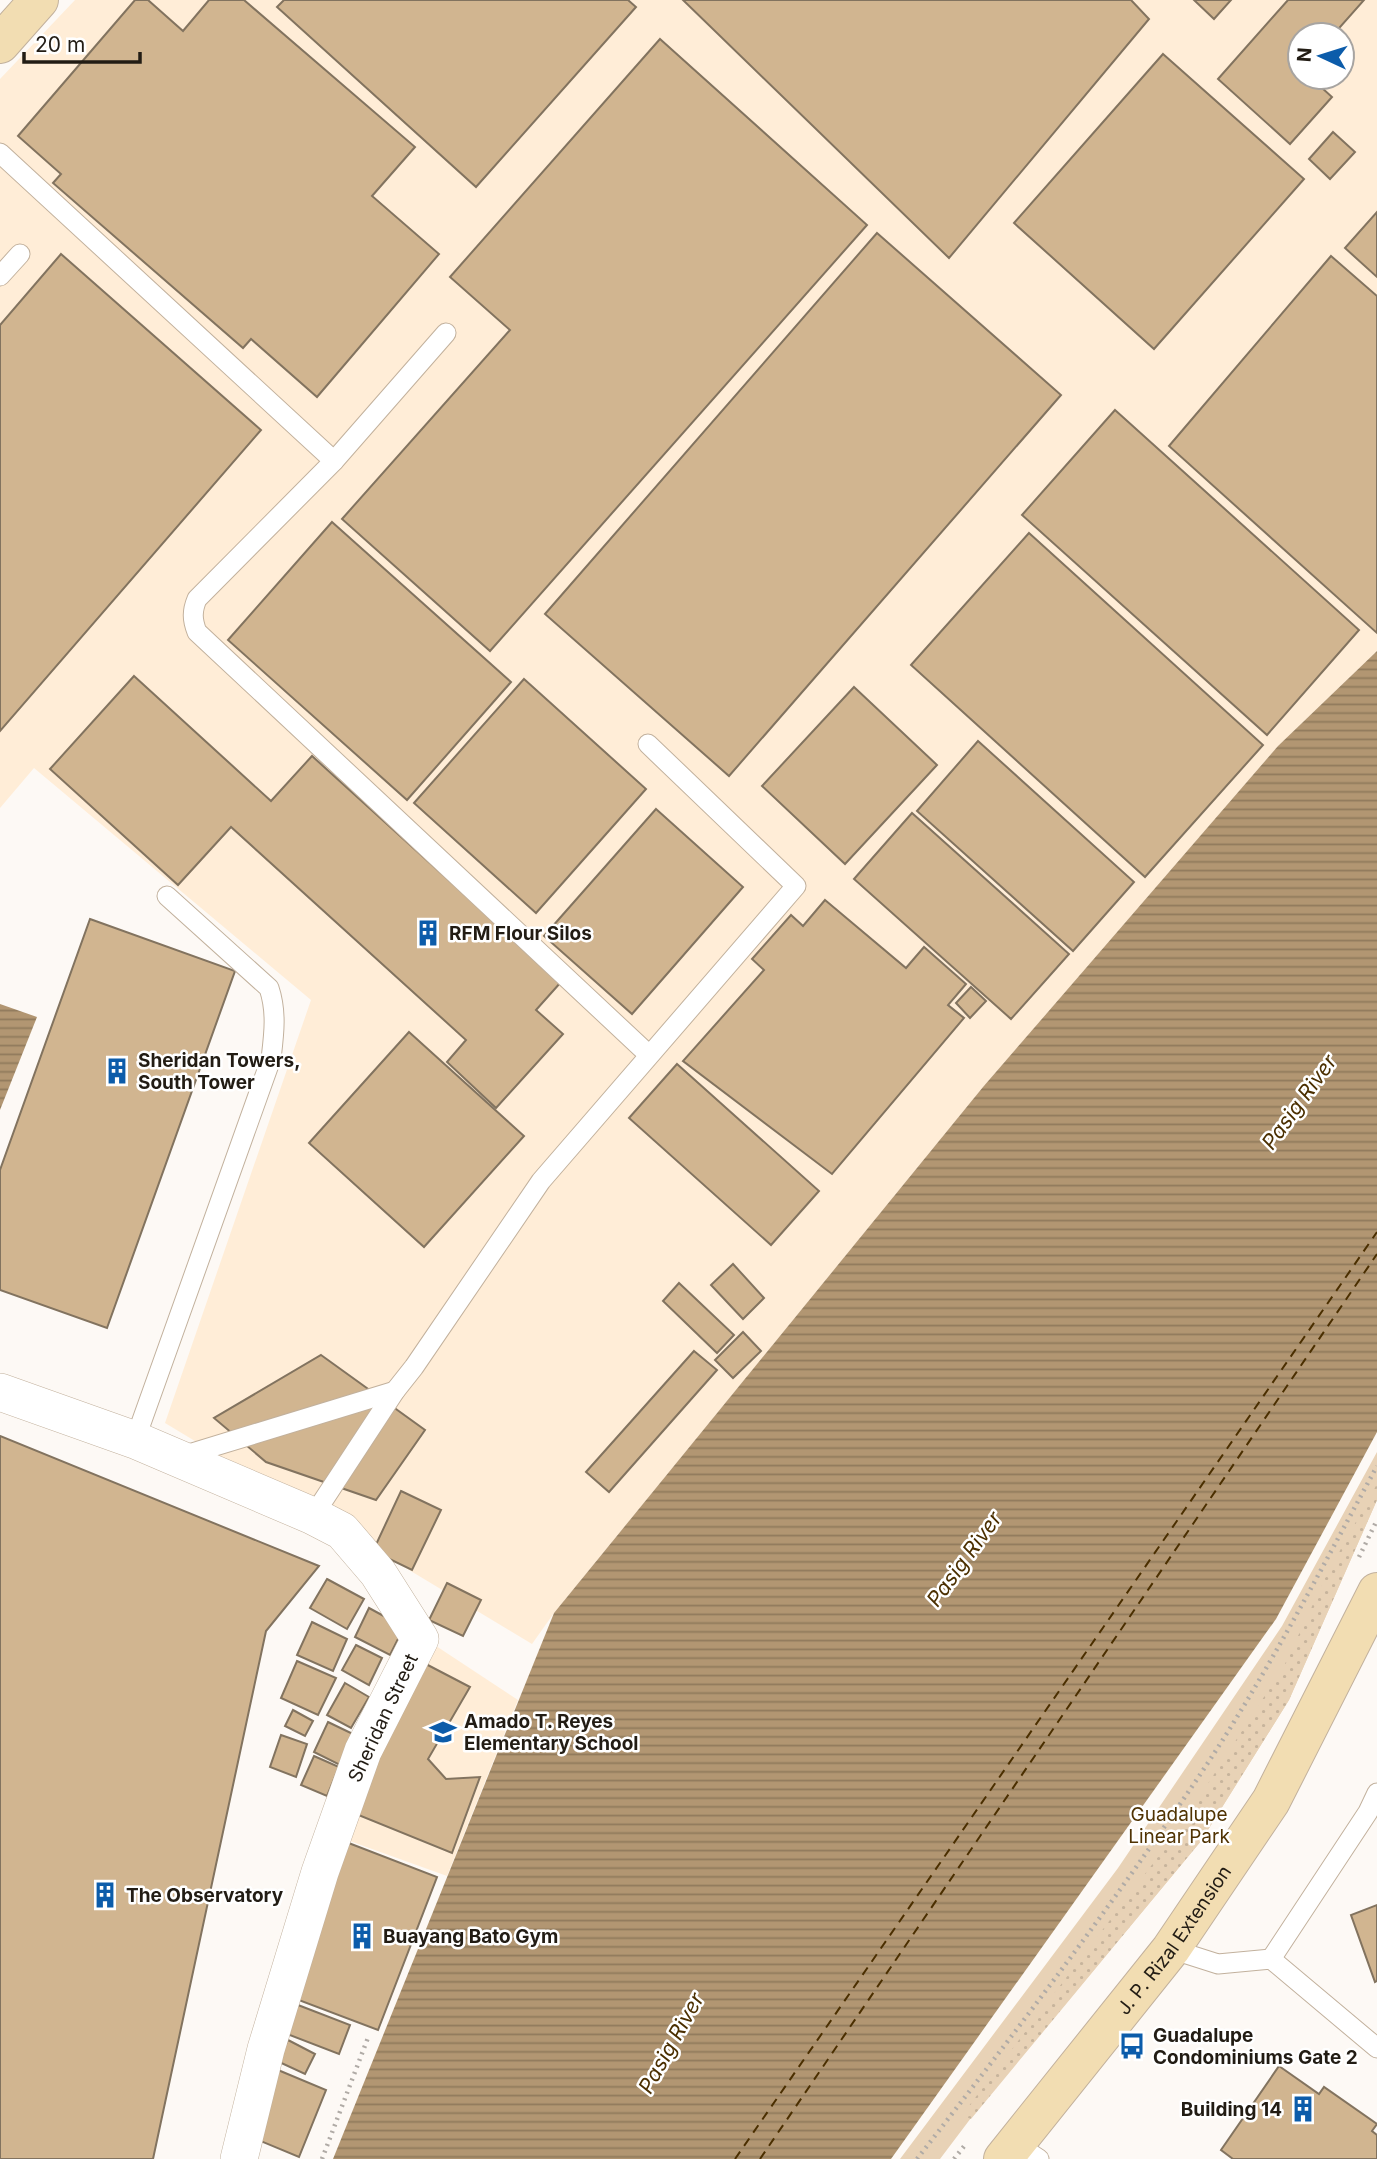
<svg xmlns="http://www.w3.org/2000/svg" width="1377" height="2159" viewBox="0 0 1377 2159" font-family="Inter,sans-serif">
  <defs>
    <pattern id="garden-dots" width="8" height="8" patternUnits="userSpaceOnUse" patternTransform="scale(1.75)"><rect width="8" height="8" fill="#e8d2b6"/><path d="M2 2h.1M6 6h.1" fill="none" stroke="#c7b49c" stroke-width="1.8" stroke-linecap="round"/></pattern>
    <pattern id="water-rules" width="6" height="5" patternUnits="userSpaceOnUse" patternTransform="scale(1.75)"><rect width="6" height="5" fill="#b29672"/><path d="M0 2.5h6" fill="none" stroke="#907a5c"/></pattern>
  </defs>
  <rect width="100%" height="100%" fill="#fdf9f5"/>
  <g fill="#ffedd7" fill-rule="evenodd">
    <path d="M75 0H1377V651L1278 746 983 1087 554 1613 532 1644 165 1423 311 1000 34 768 0 808V79ZM1300 35H1342V77H1300Z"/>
    <polygon points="427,1640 518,1700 447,1876 336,1836"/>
  </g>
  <polygon fill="#e8d2b6" points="1377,1452 1377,1500 1289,1700 1201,1841 974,2114 940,2159 900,2159 1118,1868 1282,1626"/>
  <polygon fill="url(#garden-dots)" points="1377,1484 1377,1500 1289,1700 1201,1841 971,2119 962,2115 1176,1833 1284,1666 1328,1572"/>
  <g fill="url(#water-rules)">
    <polygon points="1377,651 1377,1432 1276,1619 891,2159 333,2159 554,1613 983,1087 1278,746"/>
    <polygon points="0,1004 37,1017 0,1110"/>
  </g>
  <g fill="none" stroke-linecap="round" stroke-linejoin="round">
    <g stroke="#4b2f00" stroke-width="2" stroke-dasharray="9 7" stroke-linecap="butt">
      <polyline points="735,2159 1377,1232"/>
      <polyline points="760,2159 1377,1254"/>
    </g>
  </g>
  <g fill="#d1b590" stroke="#82735f" stroke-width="2">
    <polygon points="135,0 148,0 183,31 209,0 244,0 415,147 372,196 439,254 317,397 251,339 243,348 53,183 61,174 18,136"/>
    <polygon points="284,0 628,0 636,7 476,187 277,7"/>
    <polygon points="683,0 1131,0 1149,19 949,258"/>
    <polygon points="1194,0 1231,0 1214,19"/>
    <polygon points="1288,0 1364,0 1333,35 1300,35 1300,77 1310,77 1332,97 1290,144 1218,79"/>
    <polygon points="660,39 867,225 490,651 342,519 510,330 450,277"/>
    <polygon points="1163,54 1304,179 1154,349 1014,223"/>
    <polygon points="1333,132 1355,152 1330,179 1309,159"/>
    <polygon points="1377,212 1377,277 1345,248"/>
    <polygon points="877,233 1061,395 729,776 545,614"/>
    <polygon points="61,254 261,430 0,731 0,325"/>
    <polygon points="1331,256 1377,296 1377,633 1169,446"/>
    <polygon points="1115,410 1359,630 1267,735 1022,515"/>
    <polygon points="332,522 511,682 407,800 228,640"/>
    <polygon points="1029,533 1263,745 1145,877 911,665"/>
    <polygon points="134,676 271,801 312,756 561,982 536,1010 563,1034 496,1108 447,1062 466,1040 231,827 178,885 50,769"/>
    <polygon points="524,679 646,789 536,913 414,803"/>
    <polygon points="854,687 937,765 845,864 762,786"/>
    <polygon points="978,741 1134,882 1073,951 917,811"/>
    <polygon points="656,809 743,887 632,1014 544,936"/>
    <polygon points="912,813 1069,954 1011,1019 854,879"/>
    <polygon points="825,900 906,968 924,947 966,984 948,1005 964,1018 832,1174 683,1061 764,970 752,959 791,915 803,926"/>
    <polygon points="90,919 235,971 107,1328 0,1290 0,1170"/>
    <polygon points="971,987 986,1001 970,1018 956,1003"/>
    <polygon points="409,1032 524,1136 424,1247 309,1143"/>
    <polygon points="677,1064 819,1191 771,1245 629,1118"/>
    <polygon points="733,1264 764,1298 743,1319 711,1285"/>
    <polygon points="679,1283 734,1335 717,1353 663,1301"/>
    <polygon points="743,1332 761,1351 733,1378 715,1360"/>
    <polygon points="694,1351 717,1370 609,1492 586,1472"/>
    <polygon points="321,1355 425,1430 376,1500 266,1462 214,1418"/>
    <polygon points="0,1436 319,1566 266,1631 153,2159 0,2159"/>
    <polygon points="401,1491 441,1510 412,1570 373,1551"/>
    <polygon points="327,1579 364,1599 347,1629 310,1608"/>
    <polygon points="447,1583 481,1600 463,1636 429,1620"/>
    <polygon points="369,1608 404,1627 390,1655 355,1637"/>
    <polygon points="312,1622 347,1639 333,1671 297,1655"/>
    <polygon points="356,1645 382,1658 369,1685 342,1670"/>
    <polygon points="297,1661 336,1678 318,1715 281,1698"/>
    <polygon points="422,1662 470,1687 428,1759 446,1779 480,1777 452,1853 351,1812"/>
    <polygon points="345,1683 369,1697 351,1728 327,1715"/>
    <polygon points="293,1710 313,1721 305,1736 285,1726"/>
    <polygon points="328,1722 355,1735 340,1765 314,1752"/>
    <polygon points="281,1735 307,1744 296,1777 270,1767"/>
    <polygon points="314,1756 339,1767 327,1796 301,1785"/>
    <polygon points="346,1842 437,1877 378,2030 288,1996"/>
    <polygon points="1377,1905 1377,1981 1375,1982 1351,1915"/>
    <polygon points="298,2005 350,2025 339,2054 287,2034"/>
    <polygon points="288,2040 315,2054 305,2074 277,2061"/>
    <polygon points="1279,2066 1319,2094 1324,2087 1377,2124 1372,2131 1377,2135 1377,2159 1233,2159 1221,2150"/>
    <polygon points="278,2070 326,2090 299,2157 251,2137"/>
  </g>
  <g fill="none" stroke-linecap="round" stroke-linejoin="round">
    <g stroke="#c2b19d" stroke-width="21">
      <g id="lane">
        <polyline points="0,153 334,461"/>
        <polyline points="0,276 20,254"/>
        <path d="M446 333 334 461 197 599C192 611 192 619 197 632L649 1055"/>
        <path d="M135 1440 271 1059C274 1034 277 1012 269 988L167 896"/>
        <polyline points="179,1457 395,1391"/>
        <polyline points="313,1516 395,1391 414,1367 541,1181 796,886 648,744"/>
        <polyline points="1171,1949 1218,1964 1271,1959 1377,2048"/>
        <polyline points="1271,1959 1368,1812 1377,1793"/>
        <polyline points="1016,2144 1039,2159"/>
      </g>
    </g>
    <g stroke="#c2b19d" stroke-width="38">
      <polyline id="street" points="0,1392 135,1440 313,1516 342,1531 378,1573 420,1639 363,1751 320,1872 266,2049 239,2159"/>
    </g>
    <g stroke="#c2b19d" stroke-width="40">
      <g id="secondary">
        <polyline points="0,44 39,0"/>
        <path id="s1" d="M1003 2159 1171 1949 1271 1801 1377 1592"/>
      </g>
    </g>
    <g stroke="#b0aba6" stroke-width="4.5" stroke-dasharray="2 5" stroke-linecap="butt">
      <polyline points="1359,1557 1377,1520"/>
      <polyline points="322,2159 369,2035"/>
      <path d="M917 2159C1011 2038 1105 1915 1191 1788 1261 1686 1318 1575 1377 1466"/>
      <polyline points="954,2159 965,2145"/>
    </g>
    <use href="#lane" stroke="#fff" stroke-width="19"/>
    <use href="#street" stroke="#fff" stroke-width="37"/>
    <use href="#secondary" stroke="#f2ddb2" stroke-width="38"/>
  </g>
  <defs>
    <g id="building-bare" transform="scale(2.1)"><path d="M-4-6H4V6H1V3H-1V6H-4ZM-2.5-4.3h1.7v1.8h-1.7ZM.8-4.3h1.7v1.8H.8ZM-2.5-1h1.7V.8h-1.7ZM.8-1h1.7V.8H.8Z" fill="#0c5caa" stroke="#fff" stroke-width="2.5" paint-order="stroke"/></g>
    <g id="school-bare" transform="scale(2.1)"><path d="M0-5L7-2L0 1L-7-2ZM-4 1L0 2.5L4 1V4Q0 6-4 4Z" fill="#0c5caa" stroke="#fff" stroke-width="2.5" paint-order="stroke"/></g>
    <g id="bus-bare" transform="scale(2.1)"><path d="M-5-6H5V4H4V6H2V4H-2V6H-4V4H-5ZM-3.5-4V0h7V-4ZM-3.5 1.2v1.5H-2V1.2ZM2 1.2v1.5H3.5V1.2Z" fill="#0c5caa" stroke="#fff" stroke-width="2.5" paint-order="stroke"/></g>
  </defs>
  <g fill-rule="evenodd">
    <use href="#building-bare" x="428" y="933"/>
    <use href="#building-bare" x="117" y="1071"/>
    <use href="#school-bare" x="443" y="1732"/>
    <use href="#building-bare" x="105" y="1895"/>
    <use href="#building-bare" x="362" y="1936"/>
    <use href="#bus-bare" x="1132" y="2046"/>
    <use href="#building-bare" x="1303" y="2109"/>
  </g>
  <g text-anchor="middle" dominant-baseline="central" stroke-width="5" stroke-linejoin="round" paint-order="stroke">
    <g font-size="19" font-weight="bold" fill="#221c14" stroke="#fff" text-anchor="start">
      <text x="449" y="933">RFM Flour Silos</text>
      <text x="138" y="1060">Sheridan Towers,<tspan x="138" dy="22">South Tower</tspan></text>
      <text x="464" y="1721">Amado T. Reyes<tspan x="464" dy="22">Elementary School</tspan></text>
      <text x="126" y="1895">The Observatory</text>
      <text x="383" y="1936">Buayang Bato Gym</text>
      <text x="1153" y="2035">Guadalupe<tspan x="1153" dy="22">Condominiums Gate 2</tspan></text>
      <text x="1282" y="2109" text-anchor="end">Building 14</text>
    </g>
    <g font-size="19" fill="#221c14" stroke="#fff">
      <text transform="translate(383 1718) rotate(-65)">Sheridan Street</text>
      <text stroke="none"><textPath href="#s1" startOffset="278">J. P. Rizal Extension</textPath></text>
    </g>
    <g font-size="19" fill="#503303" stroke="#fff">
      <text x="1179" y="1814">Guadalupe<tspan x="1179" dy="22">Linear Park</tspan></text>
    </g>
    <g font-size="21" font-style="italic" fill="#4b2f00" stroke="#fff">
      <text transform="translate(1299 1102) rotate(-54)">Pasig River</text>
      <text transform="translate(964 1559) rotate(-54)">Pasig River</text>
      <text transform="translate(671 2043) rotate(-61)">Pasig River</text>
    </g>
  </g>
  <g transform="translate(1321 56) rotate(274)"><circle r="33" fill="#ffffff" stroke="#a7a4a1" stroke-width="2"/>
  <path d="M0-5L12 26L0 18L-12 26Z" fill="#0c5caa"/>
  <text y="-10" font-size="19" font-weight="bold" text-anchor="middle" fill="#221c14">N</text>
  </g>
  <path d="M24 52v10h116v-10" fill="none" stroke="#221c14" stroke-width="3.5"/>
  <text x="35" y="52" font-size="21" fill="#221c14" stroke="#ffffff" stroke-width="5" paint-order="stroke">20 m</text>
</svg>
